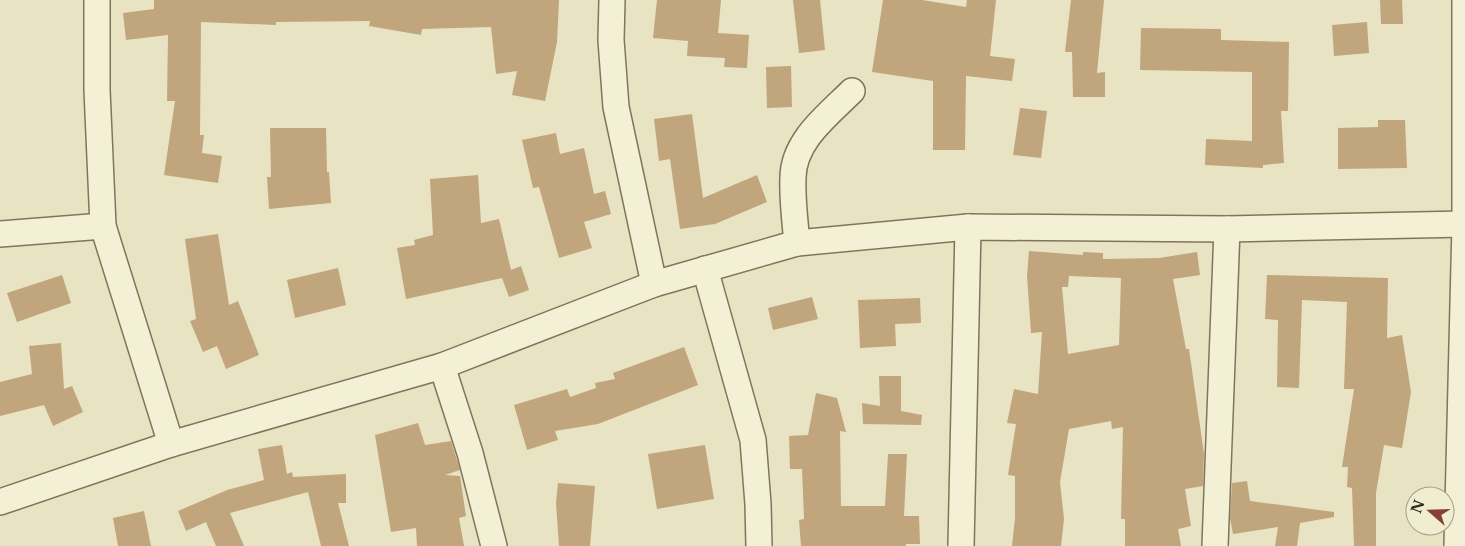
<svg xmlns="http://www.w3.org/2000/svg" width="1465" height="546" viewBox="0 0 1465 546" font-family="'Libre Baskerville',serif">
  <rect width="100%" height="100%" fill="#e8e3c3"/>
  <g fill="#c1a57d" fill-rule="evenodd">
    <polygon points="154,0 559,0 557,42 545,101 512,95 517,71 496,74 491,27 422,29 421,35 369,26 370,21 276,22 276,25 201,22 200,135 204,135 202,153 222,156 218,183 164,175 175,101 167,101 168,35 126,40 123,13 154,9"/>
    <polygon points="657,0 721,0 718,33 749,35 747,68 724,67 725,58 687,56 688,41 653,38"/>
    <polygon points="793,0 820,0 825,50 799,53"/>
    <polygon points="883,0 922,0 966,7 967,0 996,0 990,56 1015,59 1012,81 966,76 965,150 933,150 933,81 872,72"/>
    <polygon points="1071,0 1104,0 1097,73 1105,72 1105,97 1073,97 1072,52 1065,52"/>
    <polygon points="1380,0 1402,0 1403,24 1381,24"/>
    <polygon points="1367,22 1369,53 1334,56 1332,25"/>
    <polygon points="1141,28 1221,29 1221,40 1289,42 1288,111 1281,111 1284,163 1263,165 1263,168 1205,165 1206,139 1252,141 1252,72 1140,70"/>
    <polygon points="791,66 792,107 767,108 766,67"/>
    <polygon points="1020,108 1047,111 1041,158 1013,155"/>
    <polygon points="692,114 703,198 757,175 767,202 715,224 680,229 670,159 659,161 654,119"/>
    <polygon points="1378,120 1405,120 1407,168 1338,169 1338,128 1378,127"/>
    <polygon points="270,128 326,128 327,172 329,172 331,203 269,209 267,177 271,177"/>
    <polygon points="556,133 560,154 584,148 594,194 605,191 611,214 584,222 592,248 559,258 539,187 533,188 522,140"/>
    <polygon points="478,175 481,223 499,219 511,270 521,266 529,290 509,297 502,278 406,299 397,248 415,245 414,240 433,235 430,179"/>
    <polygon points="218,234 229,305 238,301 259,355 226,369 217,346 203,352 190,321 196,319 185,239"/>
    <path d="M1029 251 1083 255V252L1103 253V259L1159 258 1197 252 1200 275 1173 279 1186 349H1189L1204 454 1203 486 1185 489 1191 526 1178 529 1181 546H1125V519H1121L1123 427 1112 429 1111 421 1069 429 1060 482 1064 519 1061 546H1012L1015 518V476L1008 475 1016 424 1007 423 1014 389 1038 394 1042 332 1031 333 1027 276ZM1069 276 1121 278 1119 345 1068 354 1062 287H1068Z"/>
    <polygon points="338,268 346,305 295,318 287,280"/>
    <polygon points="62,275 71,303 17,322 7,293"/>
    <polygon points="1267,275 1388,278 1387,338 1402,335 1411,392 1402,448 1384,445 1376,493 1376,546 1354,546 1352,488 1347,487 1348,467 1342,467 1354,389 1344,389 1347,302 1302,300 1299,388 1277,387 1278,320 1265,319"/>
    <polygon points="812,297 818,319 773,330 768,308"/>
    <polygon points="920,298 921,323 895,324 896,346 860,348 858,300"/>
    <polygon points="61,343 64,389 72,386 83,412 53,426 44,405 0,416 0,382 32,374 29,346"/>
    <polygon points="684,347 698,385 598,424 555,431 558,440 527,450 514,405 567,389 570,397 596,388 595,383 615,379 613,373"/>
    <polygon points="879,376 901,376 901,411 922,415 921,425 863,424 862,403 880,406"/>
    <polygon points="816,393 837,398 846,432 840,431 841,506 885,506 888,454 907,454 904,516 919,516 920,544 906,544 906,546 801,546 799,520 804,519 802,469 790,469 789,436 808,435"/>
    <polygon points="418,423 425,445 451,441 460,470 445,475 460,476 466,516 459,518 464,546 417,546 416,528 391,532 375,435"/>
    <polygon points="282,445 287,474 292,472 293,477 346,474 346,503 338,503 349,546 321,546 308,492 230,513 244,546 216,546 206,522 186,531 178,511 227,490 264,480 258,449"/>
    <polygon points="705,445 714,499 657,509 648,454"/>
    <polygon points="1247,481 1250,501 1334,512 1334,517 1300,523 1297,546 1275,546 1278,527 1233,534 1230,518 1232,483"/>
    <polygon points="558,483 595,486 590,546 559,546 556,503"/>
    <polygon points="144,511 151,546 118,546 113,518"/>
  </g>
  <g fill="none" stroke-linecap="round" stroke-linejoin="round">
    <g stroke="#80755c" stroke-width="28">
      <g id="street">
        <polyline points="97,0 97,90 103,226 171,444"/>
        <polyline points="612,0 611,40 616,107 654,284"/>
        <polyline points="0,234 103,226"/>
        <path d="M797 243C795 221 792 199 793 178 793 141 828 115 852 91"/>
        <polyline points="705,269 753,440 758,504 759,546"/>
        <polyline points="442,366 470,453 494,546"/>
        <polyline points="0,502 171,444 442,366 654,284 797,243 968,227 1227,229 1465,224"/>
        <polyline points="961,546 968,227"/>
        <polyline points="1215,546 1227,229"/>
        <polyline points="1457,546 1465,224 1465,0"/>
      </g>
    </g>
    <use href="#street" stroke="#f4f0d5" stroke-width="25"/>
  </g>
  <g transform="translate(1430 511) rotate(290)"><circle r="24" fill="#f0edd1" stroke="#a49f89"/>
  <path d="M0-4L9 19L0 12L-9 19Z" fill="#874133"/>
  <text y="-8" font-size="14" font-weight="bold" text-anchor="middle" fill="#312b1e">N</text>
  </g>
</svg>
